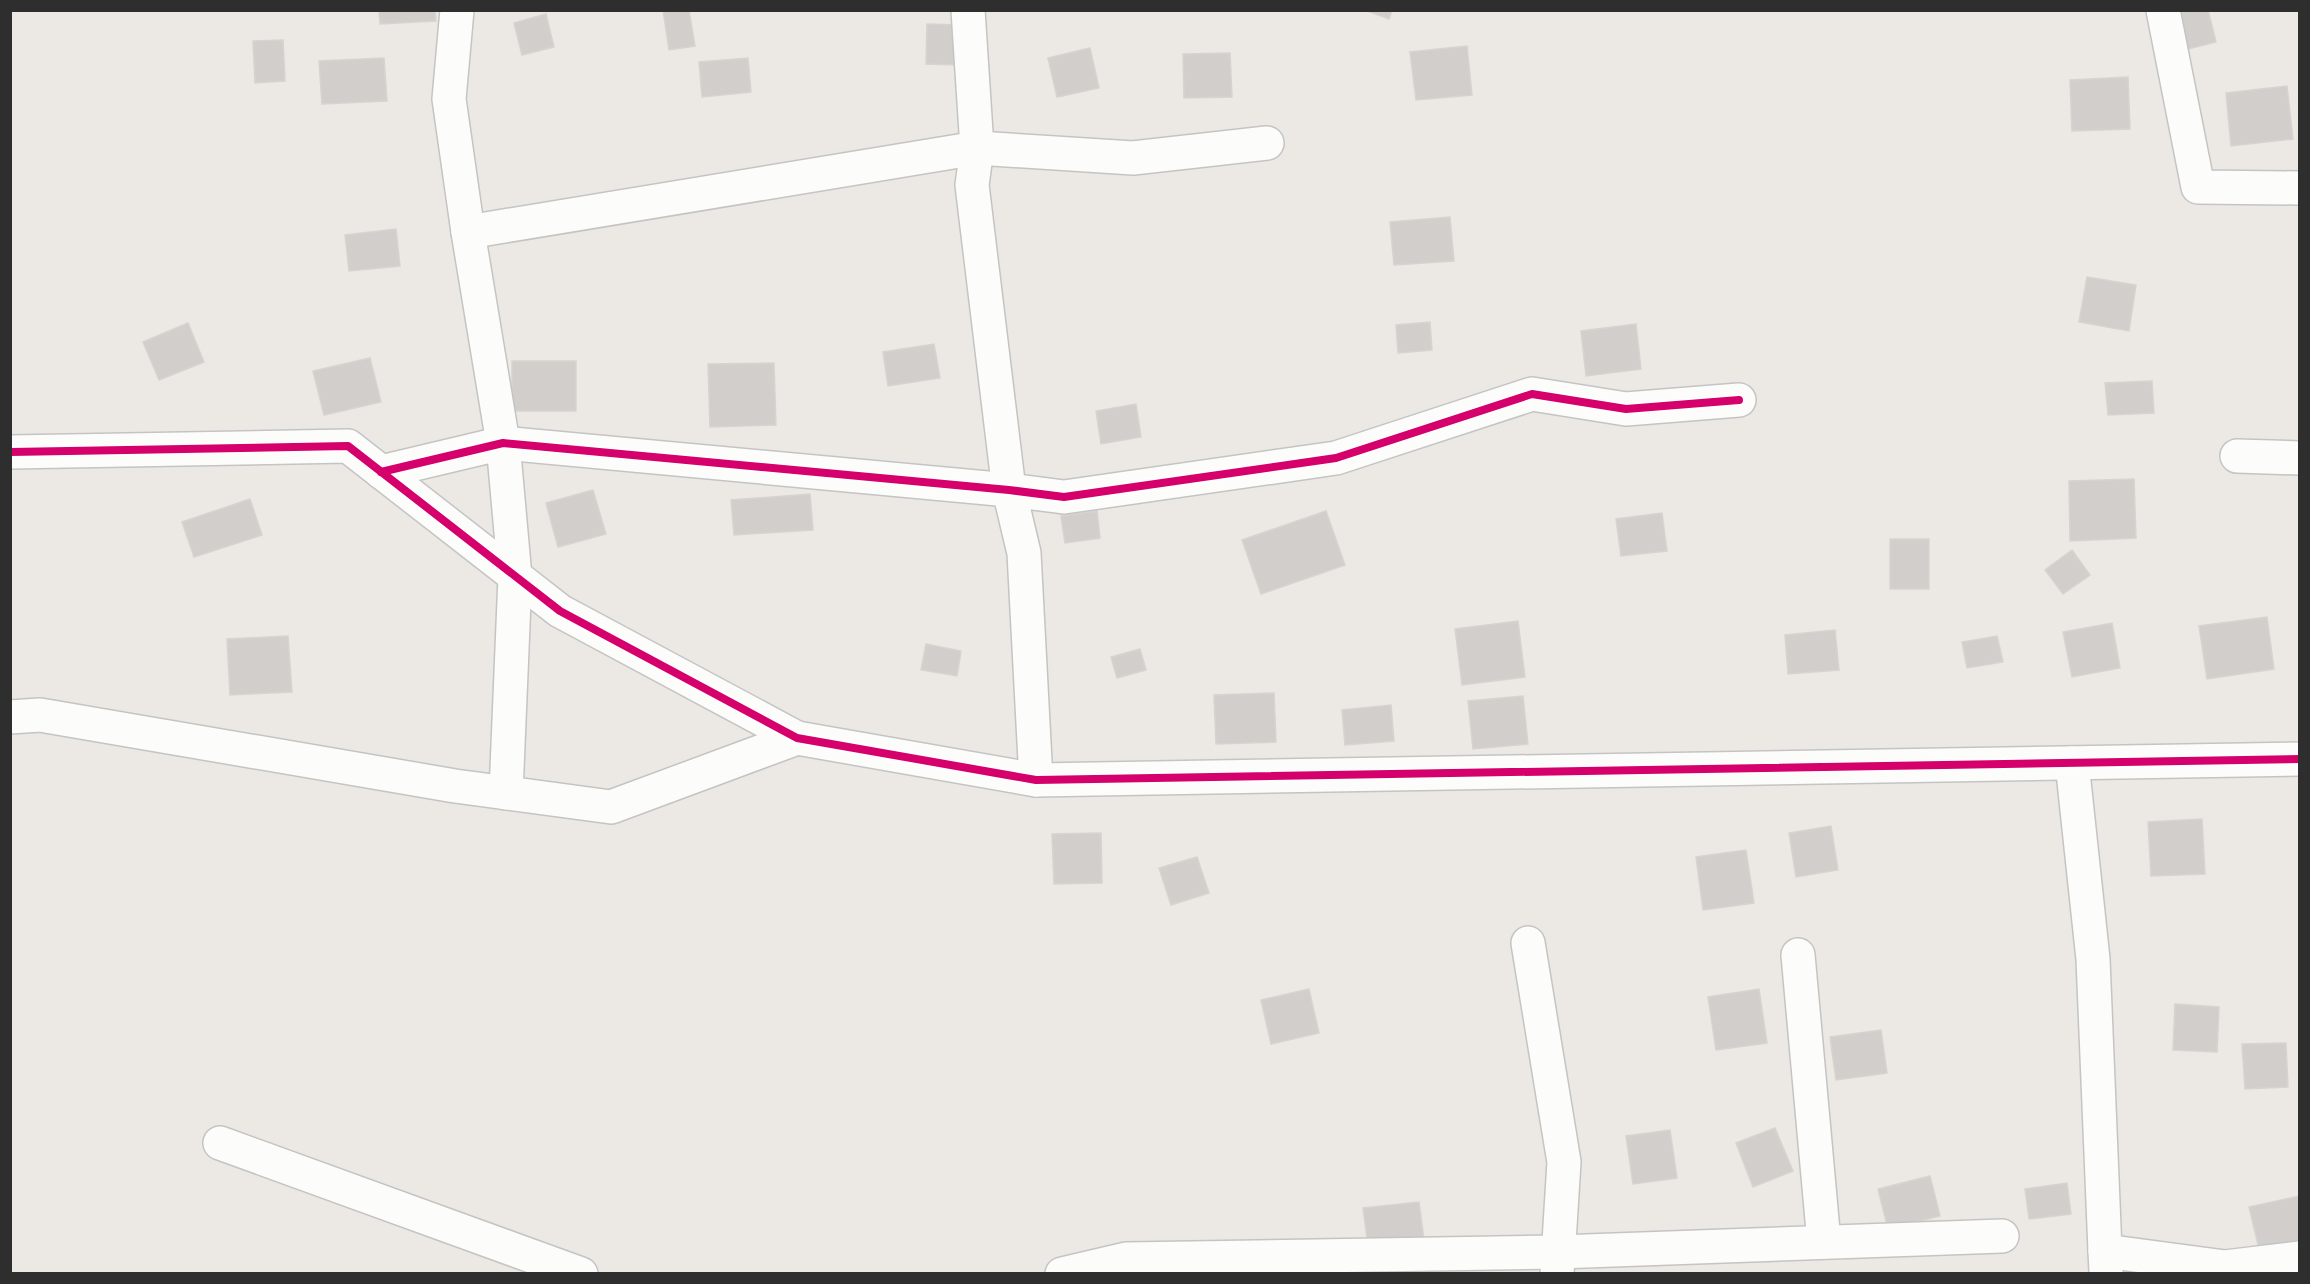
<svg xmlns="http://www.w3.org/2000/svg" width="2310" height="1284" viewBox="0 0 2310 1284" font-family="Rubik,sans-serif">
  <rect width="100%" height="100%" fill="#ece8e4"/>
  <g fill="#d1cecb" stroke="#d7d4d0" stroke-width="1.5">
    <polygon points="379,10 435,10 436,21 380,24"/>
    <polygon points="663,10 689,10 695,46 669,50"/>
    <polygon points="1365,10 1392,10 1389,19"/>
    <polygon points="2190,10 2208,10 2216,42 2180,51 2172,15"/>
    <polygon points="546,14 554,47 522,55 514,23"/>
    <polygon points="927,24 959,25 959,65 926,64"/>
    <polygon points="283,40 285,81 255,83 253,41"/>
    <polygon points="1467,46 1472,95 1416,100 1410,52"/>
    <polygon points="1090,48 1099,88 1057,97 1048,58"/>
    <polygon points="1230,53 1232,97 1184,98 1183,54"/>
    <polygon points="384,58 387,101 322,104 319,61"/>
    <polygon points="748,58 751,92 702,97 699,62"/>
    <polygon points="2128,77 2130,129 2072,131 2070,80"/>
    <polygon points="2287,86 2293,139 2231,146 2226,93"/>
    <polygon points="1450,217 1454,261 1394,265 1390,222"/>
    <polygon points="396,229 400,266 349,271 345,235"/>
    <polygon points="2087,277 2136,285 2129,331 2079,322"/>
    <polygon points="1430,322 1432,350 1398,353 1396,325"/>
    <polygon points="188,323 204,362 159,380 143,342"/>
    <polygon points="1636,324 1641,369 1586,376 1581,331"/>
    <polygon points="934,344 940,378 888,386 883,352"/>
    <polygon points="370,358 381,402 324,415 313,371"/>
    <rect x="512" y="361" width="64" height="50"/>
    <polygon points="774,363 776,425 710,427 708,364"/>
    <polygon points="2152,381 2154,413 2108,415 2105,383"/>
    <polygon points="1136,404 1141,437 1101,444 1096,411"/>
    <polygon points="2134,479 2136,538 2070,541 2069,481"/>
    <polygon points="593,490 606,534 558,547 546,503"/>
    <polygon points="810,494 813,530 734,535 731,500"/>
    <polygon points="250,499 262,535 194,557 182,522"/>
    <polygon points="1097,511 1100,538 1065,543 1061,516"/>
    <polygon points="1326,511 1345,565 1261,594 1242,540"/>
    <polygon points="1662,513 1667,551 1621,556 1616,519"/>
    <rect x="1890" y="539" width="39" height="50"/>
    <polygon points="2072,550 2090,575 2063,594 2045,570"/>
    <polygon points="2267,617 2274,669 2207,679 2199,626"/>
    <polygon points="1518,621 1525,677 1462,685 1455,629"/>
    <polygon points="2112,623 2120,668 2072,677 2063,632"/>
    <polygon points="1835,630 1839,670 1788,674 1785,635"/>
    <polygon points="288,636 292,692 230,695 227,639"/>
    <polygon points="1997,636 2003,662 1967,668 1962,642"/>
    <polygon points="926,644 961,651 957,676 921,670"/>
    <polygon points="1140,649 1146,670 1117,678 1111,657"/>
    <polygon points="1274,693 1276,742 1216,744 1214,695"/>
    <polygon points="1523,696 1528,744 1473,749 1468,701"/>
    <polygon points="1391,705 1394,741 1345,745 1342,710"/>
    <polygon points="2202,819 2205,874 2151,876 2148,822"/>
    <polygon points="1831,826 1838,870 1796,877 1789,833"/>
    <polygon points="1101,833 1102,883 1054,884 1052,834"/>
    <polygon points="1746,850 1754,903 1703,910 1696,857"/>
    <polygon points="1197,857 1209,893 1171,905 1159,868"/>
    <polygon points="1309,989 1319,1033 1271,1044 1261,1000"/>
    <polygon points="1759,989 1767,1043 1716,1050 1708,997"/>
    <polygon points="2175,1004 2219,1007 2217,1052 2173,1050"/>
    <polygon points="1881,1030 1887,1073 1836,1080 1830,1037"/>
    <polygon points="2286,1043 2288,1087 2245,1089 2242,1044"/>
    <polygon points="1775,1128 1793,1171 1753,1187 1736,1143"/>
    <polygon points="1670,1130 1677,1178 1633,1184 1626,1136"/>
    <polygon points="1930,1176 1940,1216 1888,1229 1878,1189"/>
    <polygon points="2067,1183 2071,1214 2029,1219 2025,1189"/>
    <polygon points="2300,1196 2300,1240 2259,1249 2249,1207"/>
    <polygon points="1419,1202 1424,1240 1368,1246 1363,1208"/>
  </g>
  <g fill="none" stroke-linecap="round" stroke-linejoin="round">
    <g stroke="#c5c4c5" stroke-width="36">
      <g id="minor">
        <polyline points="457,10 449,99 468,232 503,443 515,577 506,793"/>
        <polyline points="968,10 977,148 972,185 1009,490 1024,553 1036,780"/>
        <polyline points="2163,10 2198,187 2300,188"/>
        <polyline points="468,232 977,148 1133,158 1267,143"/>
        <polyline points="10,452 348,446 560,611 797,738 1036,780 2300,759"/>
        <polyline points="2237,456 2300,458"/>
        <polyline points="381,472 503,443 1009,490 1064,497 1336,458 1532,394 1626,409 1739,400"/>
        <polyline points="10,717 40,715 455,786 611,807 797,738"/>
        <polyline points="2072,763 2093,959 2105,1251"/>
        <polyline points="1528,943 1564,1162 1557,1274"/>
        <polyline points="1798,955 1824,1242"/>
        <polyline points="220,1143 581,1274"/>
        <polyline points="2106,1272 2105,1251 2225,1267 2300,1258"/>
        <polyline points="1062,1274 1126,1259 1558,1252 2002,1236"/>
      </g>
    </g>
    <use href="#minor" stroke="#fcfcfb" stroke-width="33"/>
    <g stroke="#fff" stroke-width="11">
      <g id="cycleway">
        <polyline points="10,452 348,446 560,611 797,738 1036,780 2300,759"/>
        <polyline points="381,472 503,443 1009,490 1064,497 1336,458 1532,394 1626,409 1739,400"/>
      </g>
    </g>
    <use href="#cycleway" stroke="#d6006c" stroke-width="8"/>
  </g>
  <rect width="2310" height="1284" fill="none" stroke="#2e2e2e" stroke-width="24"/>
</svg>
